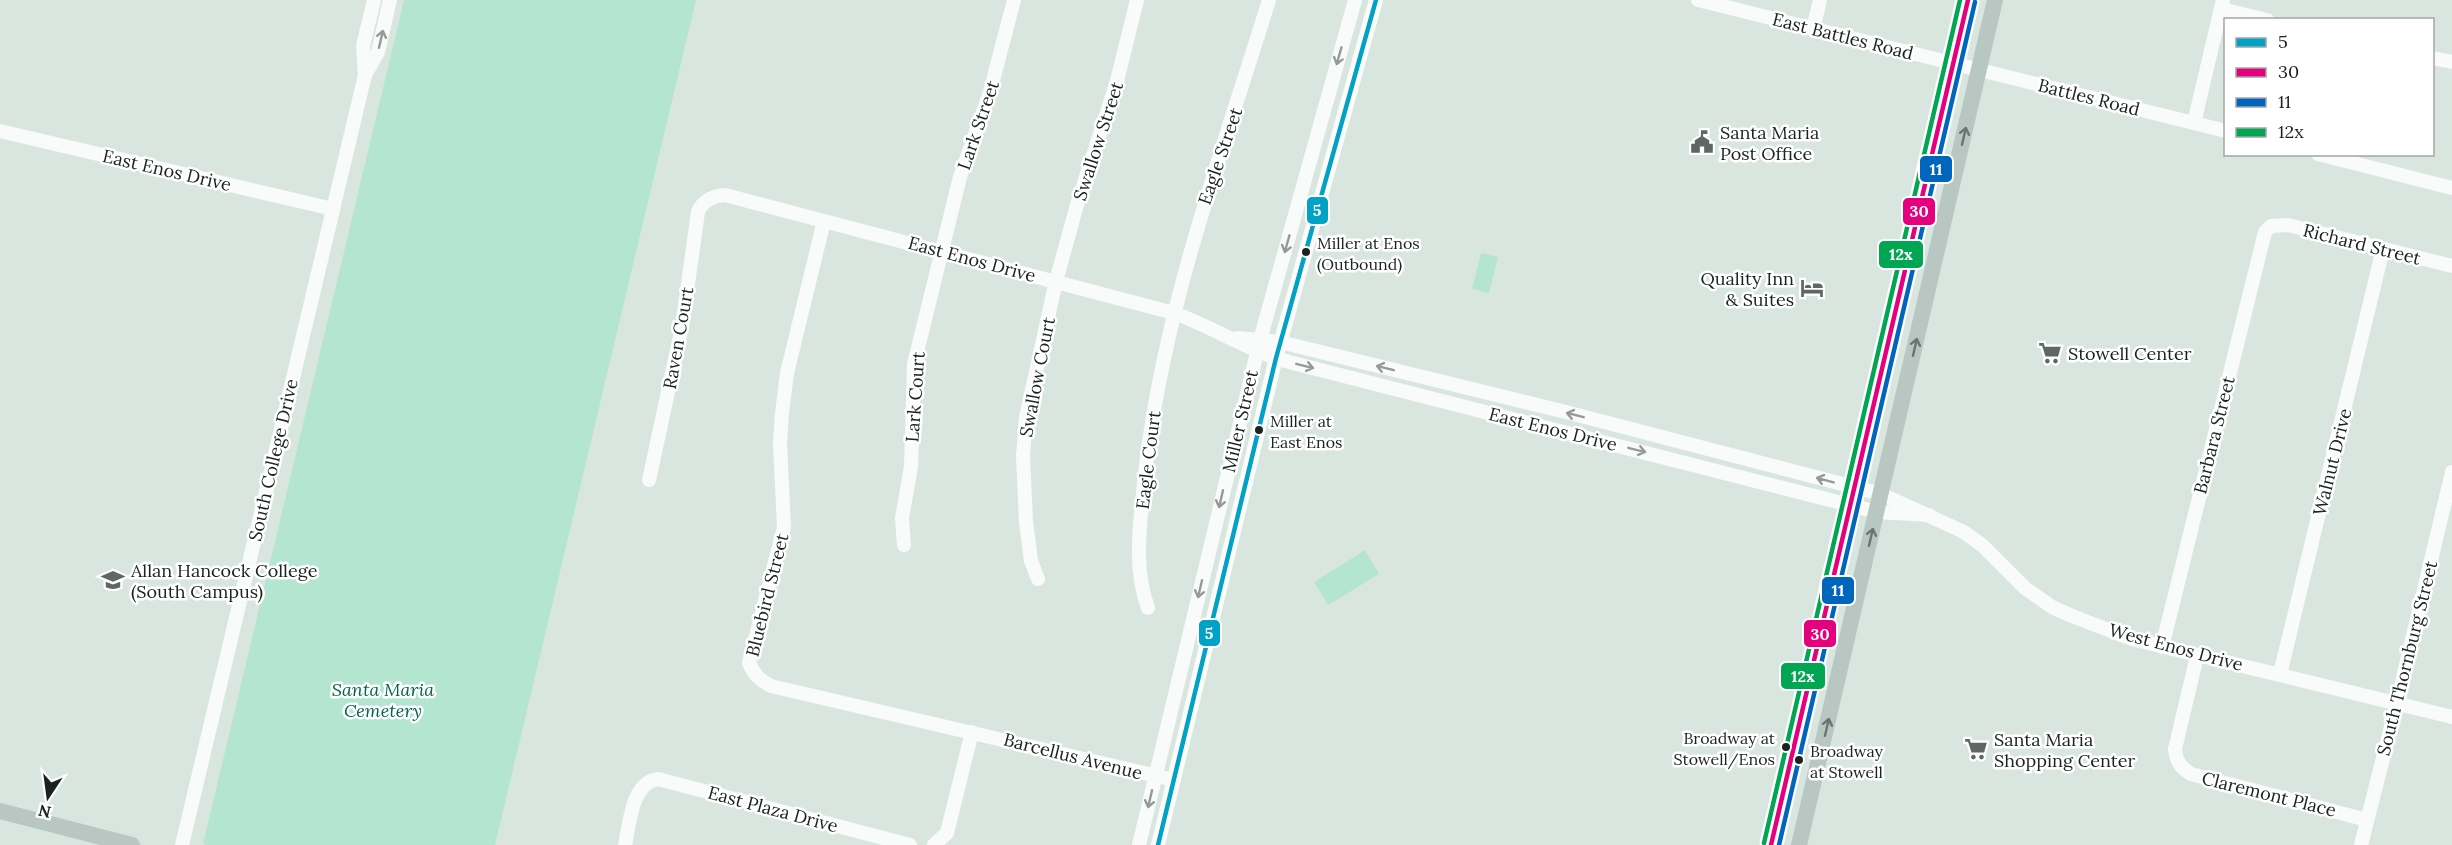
<svg xmlns="http://www.w3.org/2000/svg" width="2452" height="845" viewBox="0 0 2452 845" font-family="Lora,serif">
  <rect width="100%" height="100%" fill="#d9e6e0"/>
  <g fill="#b3e5d1">
    <polygon points="404,0 696,0 495,845 207,845 203,844"/>
    <polygon points="1481,253 1498,257 1489,293 1472,289"/>
    <polygon points="1365,550 1379,574 1328,605 1314,582"/>
  </g>
  <g fill="none" stroke-linecap="round" stroke-linejoin="round">
    <g stroke="#f9fbfa" stroke-width="14">
      <polyline points="1698,0 2226,131"/>
      <polyline points="2221,9 2267,20"/>
      <polyline points="1813,29 1820,0"/>
      <polyline points="2432,58 2452,62"/>
      <polyline points="365,75 378,52 390,0"/>
      <polyline points="2194,123 2223,0"/>
      <polyline points="0,131 333,209"/>
      <polyline points="2318,154 2452,188"/>
      <path d="M824 221 787 373 782 413 780 443 784 527 749 663C754 675 760 680 771 686L1174 780"/>
      <polyline points="1238,338 1280,342 1566,412 1881,494 1964,532 1983,546 2025,588 2052,607 2072,616 2132,639 2452,717"/>
      <path d="M649 480 682 327 698 212C703 200 713 196 725 195L1174 313C1213 327 1249 351 1289 362L1877 512 1929 515"/>
      <polyline points="904,545 902,518 911,467 914,364 960,177 990,92 1014,0"/>
      <polyline points="1038,579 1031,561 1026,522 1023,456 1026,417 1056,281 1077,205 1117,81 1137,0"/>
      <path d="M1148 608C1133 567 1140 526 1144 483 1161 316 1220 159 1269 0"/>
      <polyline points="2162,647 2265,232 2271,226 2288,225 2452,266"/>
      <path d="M2197 656 2175 749C2176 761 2180 767 2191 774L2367 820"/>
      <polyline points="2280,674 2383,249"/>
      <polyline points="182,845 365,75 363,46 374,0"/>
      <path d="M625 845C630 823 631 783 658 779L910 845"/>
      <polyline points="934,845 947,833 972,732"/>
      <polyline points="1139,845 1260,340 1355,0"/>
      <polyline points="1158,845 1276,358 1376,0"/>
      <polyline points="2361,845 2397,703 2452,472"/>
    </g>
    <g stroke="#b9c7c2" stroke-width="16">
      <polyline points="0,811 132,845"/>
      <polyline points="1771,845 1968,0"/>
      <polyline points="1799,845 1995,0"/>
    </g>
    <g stroke="#fff" stroke-width="9">
      <polyline id="bus-1" points="1158,845 1276,358 1376,0"/>
    </g>
    <g stroke="#fff" stroke-width="9">
      <polyline id="bus-2" points="1771,845 1968,0"/>
    </g>
    <g stroke="#fff" stroke-width="9">
      <polyline id="bus-3" points="1779,845 1975,2"/>
    </g>
    <g stroke="#fff" stroke-width="9">
      <polyline id="bus-4" points="1764,843 1960,0"/>
    </g>
    <use href="#bus-1" stroke="#01a2c5" stroke-width="4.5"/>
    <use href="#bus-2" stroke="#e5007d" stroke-width="4.5"/>
    <use href="#bus-3" stroke="#0065bd" stroke-width="4.5"/>
    <use href="#bus-4" stroke="#00a651" stroke-width="4.5"/>
  </g>
  <defs><path id="oneway-shaft" d="M-6 0H5M1.5-3L5.5 0L1.5 3" fill="none" stroke-width="1.6" stroke-linecap="round" stroke-linejoin="round" transform="scale(1.5)"/></defs>
  <g stroke="#959a97">
    <use href="#oneway-shaft" transform="translate(381 39) rotate(-77)"/>
    <use href="#oneway-shaft" transform="translate(1339 56) rotate(106)"/>
    <use href="#oneway-shaft" transform="translate(1287 244) rotate(106)"/>
    <use href="#oneway-shaft" transform="translate(1305 366) rotate(14)"/>
    <use href="#oneway-shaft" transform="translate(1385 368) rotate(-166)"/>
    <use href="#oneway-shaft" transform="translate(1575 415) rotate(-166)"/>
    <use href="#oneway-shaft" transform="translate(1637 450) rotate(14)"/>
    <use href="#oneway-shaft" transform="translate(1825 480) rotate(-165)"/>
    <use href="#oneway-shaft" transform="translate(1221 499) rotate(103)"/>
    <use href="#oneway-shaft" transform="translate(1200 589) rotate(103)"/>
    <use href="#oneway-shaft" transform="translate(1150 799) rotate(103)"/>
  </g>
  <g stroke="#6a7570">
    <use href="#oneway-shaft" transform="translate(1964 136) rotate(-77)"/>
    <use href="#oneway-shaft" transform="translate(1915 347) rotate(-77)"/>
    <use href="#oneway-shaft" transform="translate(1871 537) rotate(-77)"/>
    <use href="#oneway-shaft" transform="translate(1827 727) rotate(-77)"/>
  </g>
  <defs>
    <g id="civic-bare" transform="scale(1.8)"><path d="M-.6-6.5H3V-4.5H.6V-3L4-1V1h2V6H-6V1h2V-1L-.6-3ZM-1.2 2.5V6h2.4V2.5Z" fill="#5d6763" stroke="#fff" stroke-width="2.5" paint-order="stroke"/></g>
    <g id="hotel-bare" transform="scale(1.8)"><path d="M-6-4.5h1.5V1H6V5H4.5V3h-9V5H-6ZM-4 0a1.8 1.8 0 1 1 3.6 0ZM.5 0V-2.5h3Q6-2.5 6 0Z" fill="#5d6763" stroke="#fff" stroke-width="2.5" paint-order="stroke"/></g>
    <g id="supermarket-bare" transform="scale(1.8)"><path d="M-6-5.5h2.5l.6 2H6L4.5 2H-2.5L-4.4-4H-6ZM-1.5 3.2a1.3 1.3 0 1 0 .1 0ZM3 3.2a1.3 1.3 0 1 0 .1 0Z" fill="#5d6763" stroke="#fff" stroke-width="2.5" paint-order="stroke"/></g>
    <g id="university-bare" transform="scale(1.8)"><path d="M0-5L7-2L0 1L-7-2ZM-4 1L0 2.5L4 1V4Q0 6-4 4Z" fill="#5d6763" stroke="#fff" stroke-width="2.5" paint-order="stroke"/></g>
  </defs>
  <g fill-rule="evenodd">
    <use href="#civic-bare" x="1702" y="142"/>
    <use href="#hotel-bare" x="1812" y="288"/>
    <use href="#supermarket-bare" x="2050" y="353"/>
    <use href="#university-bare" x="113" y="580"/>
    <use href="#supermarket-bare" x="1976" y="749"/>
  </g>
  <g fill="#1a231f" stroke="#fff" stroke-width="2">
    <circle cx="1306" cy="252" r="5"/>
    <circle cx="1259" cy="430" r="5"/>
    <circle cx="1786" cy="747" r="5"/>
    <circle cx="1799" cy="760" r="5"/>
  </g>
  <g text-anchor="middle" dominant-baseline="central" stroke-width="5" stroke-linejoin="round" paint-order="stroke">
    <g font-size="16" fill="#1a231f" stroke="#fff" text-anchor="start">
      <text x="1317" y="243">Miller at Enos<tspan x="1317" dy="21">(Outbound)</tspan></text>
      <text x="1270" y="421">Miller at<tspan x="1270" dy="21">East Enos</tspan></text>
      <text x="1775" y="738" text-anchor="end">Broadway at<tspan x="1775" dy="21">Stowell/Enos</tspan></text>
      <text x="1810" y="751">Broadway<tspan x="1810" dy="21">at Stowell</tspan></text>
    </g>
    <g font-size="18" fill="#1a231f" stroke="#fff">
      <text transform="translate(1843 36) rotate(14)">East Battles Road</text>
      <text transform="translate(2089 97) rotate(14)">Battles Road</text>
      <text transform="translate(978 125) rotate(-71)">Lark Street</text>
      <text transform="translate(1098 141) rotate(-72)">Swallow Street</text>
      <text transform="translate(1220 156) rotate(-71)">Eagle Street</text>
      <text transform="translate(167 170) rotate(13)">East Enos Drive</text>
      <text transform="translate(2362 244) rotate(14)">Richard Street</text>
      <text transform="translate(972 259) rotate(15)">East Enos Drive</text>
      <text transform="translate(678 338) rotate(-80)">Raven Court</text>
      <text transform="translate(1037 377) rotate(-79)">Swallow Court</text>
      <text transform="translate(915 397) rotate(-86)">Lark Court</text>
      <text transform="translate(1240 421) rotate(-77)">Miller Street</text>
      <text transform="translate(1553 429) rotate(14)">East Enos Drive</text>
      <text transform="translate(2214 435) rotate(-76)">Barbara Street</text>
      <text transform="translate(273 460) rotate(-77)">South College Drive</text>
      <text transform="translate(1148 460) rotate(-83)">Eagle Court</text>
      <text transform="translate(2332 462) rotate(-76)">Walnut Drive</text>
      <text transform="translate(767 595) rotate(-76)">Bluebird Street</text>
      <text transform="translate(2176 647) rotate(15)">West Enos Drive</text>
      <text transform="translate(2407 658) rotate(-76)">South Thornburg Street</text>
      <text transform="translate(1073 756) rotate(14)">Barcellus Avenue</text>
      <text transform="translate(2269 794) rotate(14)">Claremont Place</text>
      <text transform="translate(773 809) rotate(15)">East Plaza Drive</text>
    </g>
    <g font-size="18" fill="#1a231f" stroke="#fff" text-anchor="start">
      <text x="1720" y="132">Santa Maria<tspan x="1720" dy="21">Post Office</tspan></text>
      <text x="1794" y="278" text-anchor="end">Quality Inn<tspan x="1794" dy="21">&amp; Suites</tspan></text>
      <text x="2068" y="353">Stowell Center</text>
      <text x="131" y="570">Allan Hancock College<tspan x="131" dy="21">(South Campus)</tspan></text>
      <text x="1994" y="739">Santa Maria<tspan x="1994" dy="21">Shopping Center</tspan></text>
    </g>
    <g font-size="18" font-style="italic" fill="#05644a" stroke="#fff">
      <text x="383" y="689">Santa Maria<tspan x="383" dy="21">Cemetery</tspan></text>
    </g>
  </g>
  <g stroke="#fff" stroke-width="2">
    <rect x="1919" y="155" width="34" height="28" rx="6" fill="#0065bd"/>
    <rect x="1306" y="196" width="23" height="29" rx="6" fill="#01a2c5"/>
    <rect x="1902" y="197" width="34" height="29" rx="6" fill="#e5007d"/>
    <rect x="1878" y="240" width="46" height="29" rx="6" fill="#00a651"/>
    <rect x="1821" y="576" width="34" height="29" rx="6" fill="#0065bd"/>
    <rect x="1198" y="619" width="23" height="28" rx="6" fill="#01a2c5"/>
    <rect x="1803" y="619" width="34" height="29" rx="6" fill="#e5007d"/>
    <rect x="1780" y="662" width="46" height="28" rx="6" fill="#00a651"/>
  </g>
  <g font-size="16" text-anchor="middle" font-weight="bold" fill="#fff">
    <text x="1936" y="175">11</text>
    <text x="1317" y="216">5</text>
    <text x="1919" y="217">30</text>
    <text x="1901" y="260">12x</text>
    <text x="1838" y="596">11</text>
    <text x="1209" y="639">5</text>
    <text x="1820" y="640">30</text>
    <text x="1803" y="682">12x</text>
  </g>
  <rect x="2224" y="18" width="210" height="138" fill="#ffffff" stroke="#a3a7a5" stroke-width="1.5"/>
  <rect x="2236" y="38" width="30" height="9" fill="#01a2c5" stroke="#a3a7a5" stroke-width="1.5"/>
  <text x="2278" y="48" font-size="18" fill="#1a231f">5</text>
  <rect x="2236" y="68" width="30" height="9" fill="#e5007d" stroke="#a3a7a5" stroke-width="1.5"/>
  <text x="2278" y="78" font-size="18" fill="#1a231f">30</text>
  <rect x="2236" y="98" width="30" height="9" fill="#0065bd" stroke="#a3a7a5" stroke-width="1.5"/>
  <text x="2278" y="108" font-size="18" fill="#1a231f">11</text>
  <rect x="2236" y="128" width="30" height="9" fill="#00a651" stroke="#a3a7a5" stroke-width="1.5"/>
  <text x="2278" y="138" font-size="18" fill="#1a231f">12x</text>
  <g transform="translate(48 797) rotate(193)" stroke="#ffffff" stroke-width="4.5" paint-order="stroke">
  <path d="M0-4.5L10 22L0 15L-10 22Z" fill="#1a231f"/>
  <text y="-9" font-size="16" font-weight="bold" text-anchor="middle" fill="#1a231f">N</text>
  </g>
</svg>
